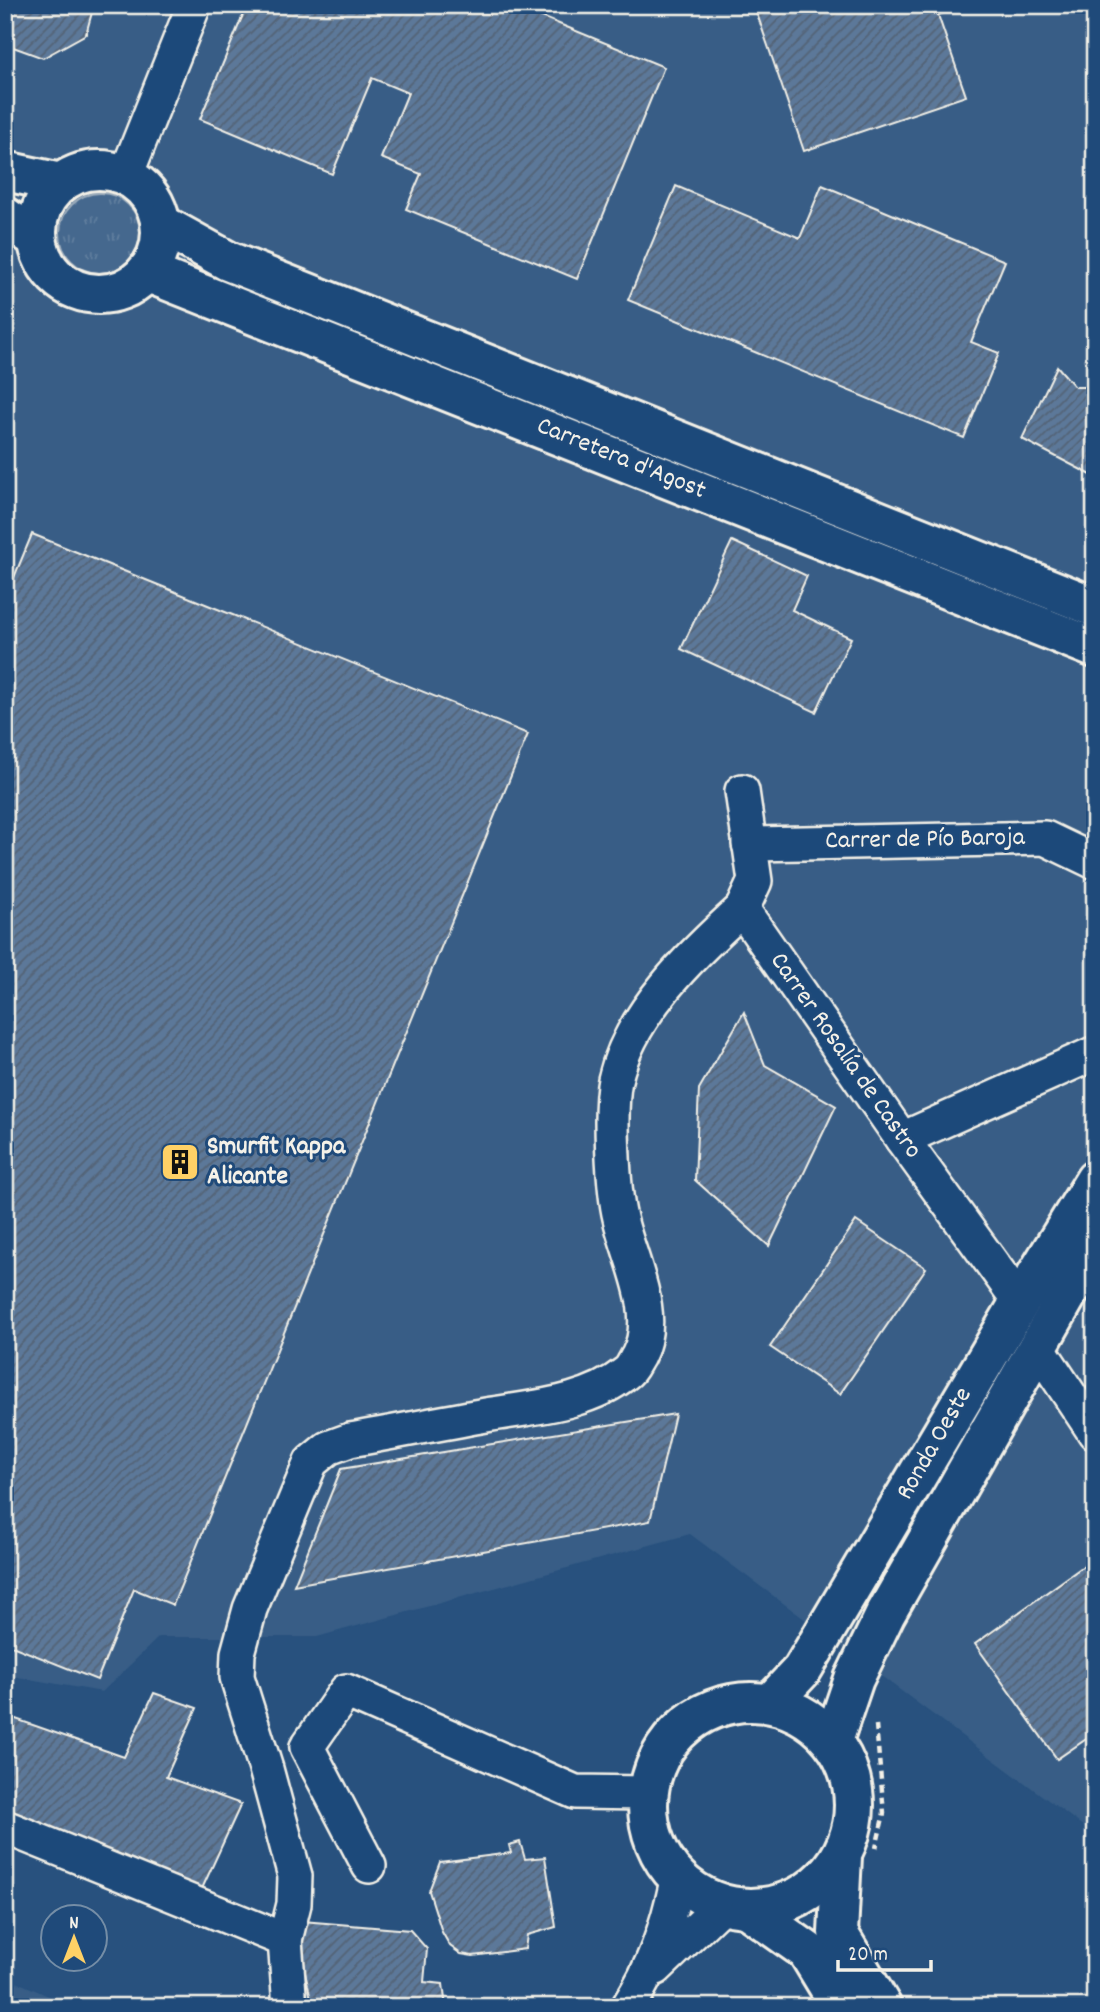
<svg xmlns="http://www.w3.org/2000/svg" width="1100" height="2012" viewBox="0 0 1100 2012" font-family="Dekko,sans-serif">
  <defs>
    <pattern id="grass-tufts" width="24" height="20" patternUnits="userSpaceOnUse" patternTransform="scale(1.75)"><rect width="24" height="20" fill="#45688e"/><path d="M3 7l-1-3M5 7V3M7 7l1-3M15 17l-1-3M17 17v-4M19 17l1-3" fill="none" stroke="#607e9e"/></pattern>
    <pattern id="building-hatch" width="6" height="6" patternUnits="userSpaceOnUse" patternTransform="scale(1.75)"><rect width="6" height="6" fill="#5b7899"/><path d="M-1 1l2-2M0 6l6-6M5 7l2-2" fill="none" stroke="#536274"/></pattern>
  </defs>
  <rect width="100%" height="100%" fill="#28517e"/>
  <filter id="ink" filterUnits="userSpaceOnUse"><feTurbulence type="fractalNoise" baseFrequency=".0143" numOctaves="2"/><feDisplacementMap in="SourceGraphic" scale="14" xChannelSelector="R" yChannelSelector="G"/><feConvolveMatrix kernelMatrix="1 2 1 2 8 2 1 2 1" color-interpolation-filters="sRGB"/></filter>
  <g filter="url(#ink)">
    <g fill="#375d86">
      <polygon points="5,5 1095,5 1095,1835 690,1534 317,1637 159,1637 102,1692 12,1676 5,1688"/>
      <polygon points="5,1978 24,1985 73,2007 5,2007"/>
    </g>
    <circle fill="url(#grass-tufts)" stroke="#9cacbb" stroke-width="2" cx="100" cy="233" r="40"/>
    <g fill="url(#building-hatch)" stroke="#f4f1e8" stroke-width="2">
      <polygon points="5,5 94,5 86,34 43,58 5,44"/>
      <polygon points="247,5 513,5 664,67 577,279 406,209 421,174 381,158 408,93 372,78 332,174 200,119"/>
      <polygon points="754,5 966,5 938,15 966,96 804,151"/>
      <polygon points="822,185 1005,261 971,342 999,353 964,438 628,300 676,186 800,238"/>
      <polygon points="1057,366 1075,387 1095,387 1095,477 1022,439"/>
      <polygon points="32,534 528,734 173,1605 134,1589 97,1680 7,1644 5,1649 5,599"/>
      <polygon points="732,541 807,576 792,610 851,638 816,712 681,649"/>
      <polygon points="744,1012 765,1065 836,1106 769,1246 695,1180 699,1089"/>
      <polygon points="856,1221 926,1268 840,1394 770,1347"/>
      <polygon points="675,1414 650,1521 294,1585 341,1469"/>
      <polygon points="1085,1565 1095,1578 1095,1733 1057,1759 975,1644"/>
      <polygon points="154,1693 197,1708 166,1777 241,1804 195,1904 5,1827 5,1750 13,1718 124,1757"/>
      <polygon points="520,1842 525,1859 545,1857 556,1927 527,1935 525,1949 473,1956 461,1954 450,1946 442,1932 429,1891 440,1862 511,1853 509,1845"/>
      <polygon points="302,1921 410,1930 427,1949 424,1982 443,1984 446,2007 313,2007 297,1939"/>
    </g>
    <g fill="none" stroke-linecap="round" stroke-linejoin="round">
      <g stroke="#f4f1e8" stroke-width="38">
        <g id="minor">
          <polyline points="126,175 194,5"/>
          <polyline points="742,791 755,881 742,909 902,1139 1020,1302"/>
          <polyline points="749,844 1045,838 1095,862"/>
          <polyline points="902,1139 1095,1053"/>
          <polyline points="1037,1346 1095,1433"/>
          <path d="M5 1827 285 1940 294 1904 295 1876 266 1769 237 1677 238 1653 250 1609 311 1462 328 1448 350 1440C396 1432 441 1423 486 1415 533 1407 588 1404 626 1373 632 1369 634 1362 638 1356 660 1314 629 1259 620 1218 613 1190 609 1108 615 1080 630 1013 693 953 742 909"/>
          <polyline points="369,1866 307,1747 346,1691 575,1792 646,1793"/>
          <polyline points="285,1940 290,2007"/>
          <polyline points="656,1968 721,1906"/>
          <path d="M628 2007C654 1966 667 1928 677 1881"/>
        </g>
      </g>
      <g stroke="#f4f1e8" stroke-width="44">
        <g id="major">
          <circle cx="99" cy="232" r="62"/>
          <polyline points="5,171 61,183"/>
          <polyline points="5,217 36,238"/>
          <polyline points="161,224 228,261 1095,607"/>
          <polyline points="146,272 1095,648"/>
          <circle cx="751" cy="1805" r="103"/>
          <polyline points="771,1703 802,1670 1020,1302 1095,1180"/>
          <polyline points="833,1741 854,1679 886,1613 1095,1246"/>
          <polyline points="842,1856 838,1933 882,2007"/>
          <polyline points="749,1910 807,1951 841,2007"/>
        </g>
      </g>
      <polyline stroke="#f4f1e8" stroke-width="4.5" stroke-dasharray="7 5" stroke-linecap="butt" points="876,1725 884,1813 876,1848"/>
      <use href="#minor" stroke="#1f4a7a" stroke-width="33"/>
      <use href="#major" stroke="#1f4a7a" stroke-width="38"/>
    </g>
  </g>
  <defs>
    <g id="building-square" transform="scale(2.0125)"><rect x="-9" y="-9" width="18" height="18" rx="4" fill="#ffd166" stroke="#1f4a7a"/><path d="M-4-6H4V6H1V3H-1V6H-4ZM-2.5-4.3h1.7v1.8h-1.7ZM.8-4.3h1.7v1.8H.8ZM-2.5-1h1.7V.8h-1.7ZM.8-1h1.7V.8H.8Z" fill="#111"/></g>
  </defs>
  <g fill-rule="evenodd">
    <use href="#building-square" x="180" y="1162"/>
  </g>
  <g text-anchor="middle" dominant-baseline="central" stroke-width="6" stroke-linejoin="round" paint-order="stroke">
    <g font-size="26" fill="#f4f1e8" stroke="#1f4a7a">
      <text transform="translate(621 459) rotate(22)">Carretera d'Agost</text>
      <text transform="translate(925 840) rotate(-1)">Carrer de Pío Baroja</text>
      <text transform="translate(845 1056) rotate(55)">Carrer Rosalía de Castro</text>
      <text transform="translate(935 1444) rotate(-60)">Ronda Oeste</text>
    </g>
    <g font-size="26" font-weight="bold" fill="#f4f1e8" stroke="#1f4a7a" text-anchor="start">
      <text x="207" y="1147">Smurfit Kappa<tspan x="207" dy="30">Alicante</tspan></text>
    </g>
  </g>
  <rect width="1100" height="2012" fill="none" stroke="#1f4a7a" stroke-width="28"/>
  <rect x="14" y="14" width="1072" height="1984" fill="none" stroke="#f4f1e8" stroke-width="2.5" filter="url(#ink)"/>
  <g transform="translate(74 1938)"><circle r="33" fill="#1f4a7a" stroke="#748da6" stroke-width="2"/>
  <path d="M0-5L12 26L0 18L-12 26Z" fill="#ffd166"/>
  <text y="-10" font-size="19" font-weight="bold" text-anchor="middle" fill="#f4f1e8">N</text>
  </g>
  <path d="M838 1960v10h93v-10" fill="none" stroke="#f4f1e8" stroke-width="3.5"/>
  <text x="848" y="1960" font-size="21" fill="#f4f1e8" stroke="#1f4a7a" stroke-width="5" paint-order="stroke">20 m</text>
</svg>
